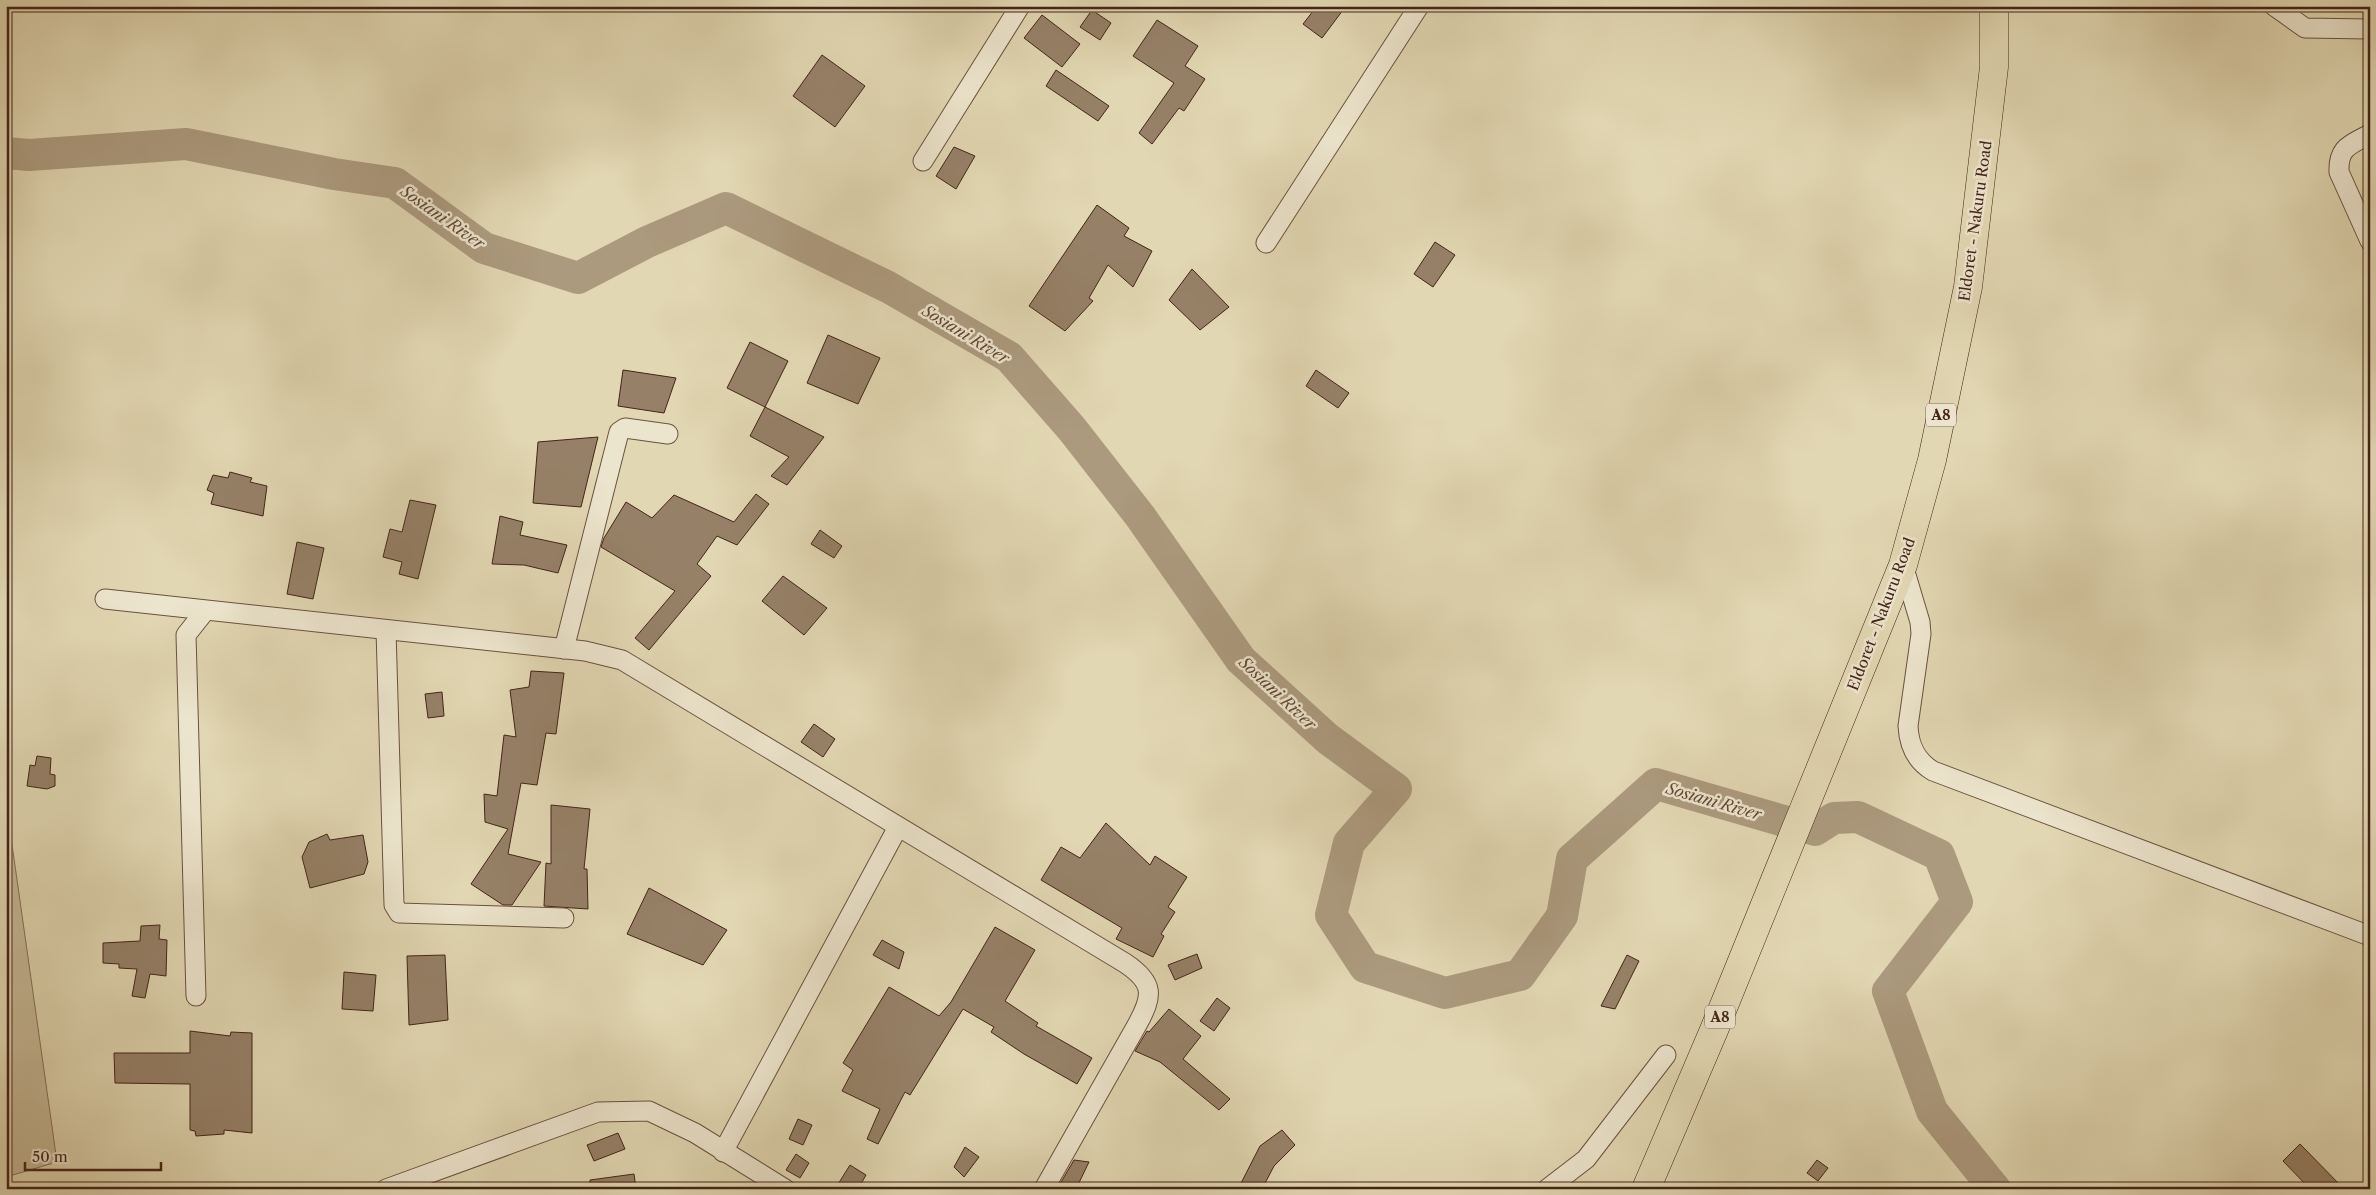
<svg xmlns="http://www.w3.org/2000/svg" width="2376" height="1195" viewBox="0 0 2376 1195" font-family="'Libre Caslon Text',serif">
  <rect width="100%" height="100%" fill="#e1d7b2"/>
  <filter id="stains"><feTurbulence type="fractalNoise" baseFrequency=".004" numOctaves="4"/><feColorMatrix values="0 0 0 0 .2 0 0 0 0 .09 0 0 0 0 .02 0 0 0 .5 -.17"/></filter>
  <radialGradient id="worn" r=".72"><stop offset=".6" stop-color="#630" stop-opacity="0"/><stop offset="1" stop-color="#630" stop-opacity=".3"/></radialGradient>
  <polygon fill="#c6b998" stroke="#856e58" points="6,802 57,1162 6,1177"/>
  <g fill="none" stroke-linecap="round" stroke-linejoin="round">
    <polyline stroke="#ac9a7e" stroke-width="32" points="6,153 29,155 186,144 334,174 395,183 484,248 578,278 647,242 726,208 888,287 1009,357 1072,429 1140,516 1241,660 1328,739 1396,789 1349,843 1331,915 1365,967 1445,993 1520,975 1562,916 1572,859 1656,784 1815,830 1834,818 1858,817 1939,855 1957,902 1888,991 1932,1111 1995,1189"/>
  </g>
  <g fill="#968168" stroke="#442418">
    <polygon points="1317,6 1346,6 1322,38 1303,24"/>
    <polygon points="1092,10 1111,23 1100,40 1080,27"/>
    <polygon points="1042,15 1080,44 1062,67 1024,38"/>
    <polygon points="1157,20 1198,46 1185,66 1205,79 1184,111 1179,108 1152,144 1139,133 1174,83 1133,56"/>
    <polygon points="822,55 865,86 835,127 793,96"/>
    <polygon points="1056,70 1109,106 1098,121 1046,86"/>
    <polygon points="954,147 975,156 956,189 936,176"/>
    <polygon points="1097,205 1129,228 1124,236 1152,251 1133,287 1108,265 1089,298 1093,301 1065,331 1029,306"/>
    <polygon points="1435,242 1455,255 1433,287 1414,274"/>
    <polygon points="1192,269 1229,307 1200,330 1169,300"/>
    <polygon points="828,335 880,358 858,404 807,383"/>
    <polygon points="750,342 788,361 765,407 727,388"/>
    <polygon points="623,370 676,378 664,413 618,406"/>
    <polygon points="1316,370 1349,393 1338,408 1306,386"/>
    <polygon points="765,407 824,437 787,485 771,476 789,457 750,436"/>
    <polygon points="598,437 581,507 533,503 538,442"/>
    <polygon points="230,472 252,478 250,482 267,486 263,516 211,504 214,493 207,490 213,475 228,478"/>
    <polygon points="756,494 769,504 737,545 717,536 697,564 711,576 649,650 635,638 675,591 601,547 604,538 626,502 652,518 674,495 734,522"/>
    <polygon points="410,500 436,505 418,579 399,574 402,562 383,557 390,529 402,532"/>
    <polygon points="500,516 523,522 520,535 567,545 558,573 524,565 492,564"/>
    <polygon points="820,530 842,546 834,558 811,544"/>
    <polygon points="297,542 324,548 313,599 287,594"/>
    <polygon points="783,576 827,608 804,635 762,601"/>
    <polygon points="531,671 564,673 556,734 546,733 537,785 521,783 508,854 541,862 512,905 503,905 471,884 508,829 485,822 484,794 497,796 504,735 516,737 510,690 529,687"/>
    <polygon points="442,692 444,716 428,718 425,694"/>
    <polygon points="814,724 835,739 823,757 801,742"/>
    <polygon points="37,756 51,758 50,774 55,775 55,786 47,789 27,786 30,765 35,766"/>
    <polygon points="551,805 590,809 584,869 587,869 588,909 544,906 546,863 551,864"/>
    <polygon points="1106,823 1150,865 1155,856 1187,877 1168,907 1175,912 1161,934 1164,936 1153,957 1116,939 1122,928 1041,880 1061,847 1080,858"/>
    <polygon points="327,834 330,840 363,835 368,862 364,874 310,888 302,857 309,842"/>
    <polygon points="649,888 727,930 703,965 627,934"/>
    <polygon points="160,925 159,939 167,940 166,976 150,974 145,998 132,996 137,969 119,968 119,964 103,963 103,943 140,941 141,926"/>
    <polygon points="995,927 1035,950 1005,1001 1038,1023 1036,1026 1092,1058 1077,1084 1024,1054 991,1032 994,1027 963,1009 910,1095 905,1092 878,1144 867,1139 880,1109 842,1091 853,1070 843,1063 889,987 939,1016 951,1002"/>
    <polygon points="882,940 904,952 899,969 873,955"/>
    <polygon points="1197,954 1202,968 1175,980 1168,965"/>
    <polygon points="445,955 448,1020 409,1025 407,956"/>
    <polygon points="1627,955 1639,961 1615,1009 1601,1006"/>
    <polygon points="344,972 376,975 373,1011 342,1009"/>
    <polygon points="1217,998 1230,1008 1214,1031 1200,1021"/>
    <polygon points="1169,1009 1201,1036 1183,1059 1230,1099 1219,1110 1160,1062 1135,1051 1147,1031 1149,1032"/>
    <polygon points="190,1031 230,1036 231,1032 252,1033 252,1133 224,1130 224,1134 196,1136 195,1131 190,1130 190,1084 115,1083 114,1053 190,1053"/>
    <polygon points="798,1119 812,1125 803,1145 789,1139"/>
    <polygon points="1282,1130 1295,1145 1274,1166 1262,1189 1238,1189 1260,1146"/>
    <polygon points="618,1133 625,1149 594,1161 587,1145"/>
    <polygon points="2300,1144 2344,1189 2310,1189 2283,1161"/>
    <polygon points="965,1147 979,1157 964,1177 954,1167"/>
    <polygon points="796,1154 809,1163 800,1178 786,1170"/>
    <polygon points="1074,1160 1089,1162 1076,1189 1057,1189"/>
    <polygon points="1817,1160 1828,1168 1818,1181 1807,1173"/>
    <polygon points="850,1165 866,1175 858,1189 835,1189"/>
    <polygon points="634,1174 636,1189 590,1189 590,1180"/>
  </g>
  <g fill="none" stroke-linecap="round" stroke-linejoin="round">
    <g stroke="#6b513e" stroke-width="21">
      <g id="minor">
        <polyline points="2274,6 2305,28 2370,29"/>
        <path d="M2370 134C2350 145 2338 147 2339 172L2370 241"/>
        <polyline points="923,161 1020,6"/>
        <polyline points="1266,243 1419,6"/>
        <path d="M1903 565 1920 622 1921 634 1908 726C1909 746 1916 761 1933 771L2370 936"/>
        <path d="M105 599 585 651 622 660 1125 963C1155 983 1153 996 1137 1025L1044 1189"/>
        <polyline points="386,630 394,905 399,913 564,918"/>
        <polyline points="564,649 619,432 625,428 668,434"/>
        <polyline points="196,996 186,635 205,611"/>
        <polyline points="723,1152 898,827"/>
        <polyline points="386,1189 598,1112 649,1111 695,1133 785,1189"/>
        <polyline points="1547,1189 1586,1159 1666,1055"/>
      </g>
    </g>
    <g stroke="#442418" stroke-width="29">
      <polyline id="highway" points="1646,1189 1714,1030 1903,565 1932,460 1968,287 1994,67 1994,6"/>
    </g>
    <use href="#minor" stroke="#ece5cd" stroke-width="19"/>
    <use href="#highway" stroke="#e1d7b2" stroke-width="28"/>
  </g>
  <g text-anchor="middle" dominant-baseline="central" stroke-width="5" stroke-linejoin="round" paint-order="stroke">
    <g fill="#ece5cd" stroke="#765e4e" stroke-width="1">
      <rect x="1926" y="403.5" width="30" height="23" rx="4"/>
      <rect x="1705" y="1005.5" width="30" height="23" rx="4"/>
    </g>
    <g font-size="14" font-weight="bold" fill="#442418">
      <text x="1941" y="415">A8</text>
      <text x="1720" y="1017">A8</text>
    </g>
    <g font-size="15" fill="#442418" stroke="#ece5cd">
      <text transform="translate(1975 221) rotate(-82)">Eldoret - Nakuru Road</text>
      <text transform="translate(1881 614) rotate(-69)">Eldoret - Nakuru Road</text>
    </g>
    <g font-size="16" font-style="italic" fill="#634737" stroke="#ece5cd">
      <text transform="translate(443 217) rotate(35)">Sosiani River</text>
      <text transform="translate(966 334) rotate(31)">Sosiani River</text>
      <text transform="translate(1278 693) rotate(43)">Sosiani River</text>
      <text transform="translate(1714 801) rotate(16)">Sosiani River</text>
    </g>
  </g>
  <rect width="2376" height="1195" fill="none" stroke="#e1d7b2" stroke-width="25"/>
  <rect x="8" y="8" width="2361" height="1180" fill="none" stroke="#442418" stroke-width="2.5"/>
  <rect x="12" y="12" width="2351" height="1170" fill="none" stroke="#442418"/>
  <path d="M25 1162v8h136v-8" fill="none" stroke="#442418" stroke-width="2.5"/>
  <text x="32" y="1162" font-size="15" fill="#442418" stroke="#ece5cd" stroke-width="4" paint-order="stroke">50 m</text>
  <rect width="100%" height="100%" filter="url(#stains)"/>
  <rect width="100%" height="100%" fill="url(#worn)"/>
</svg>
